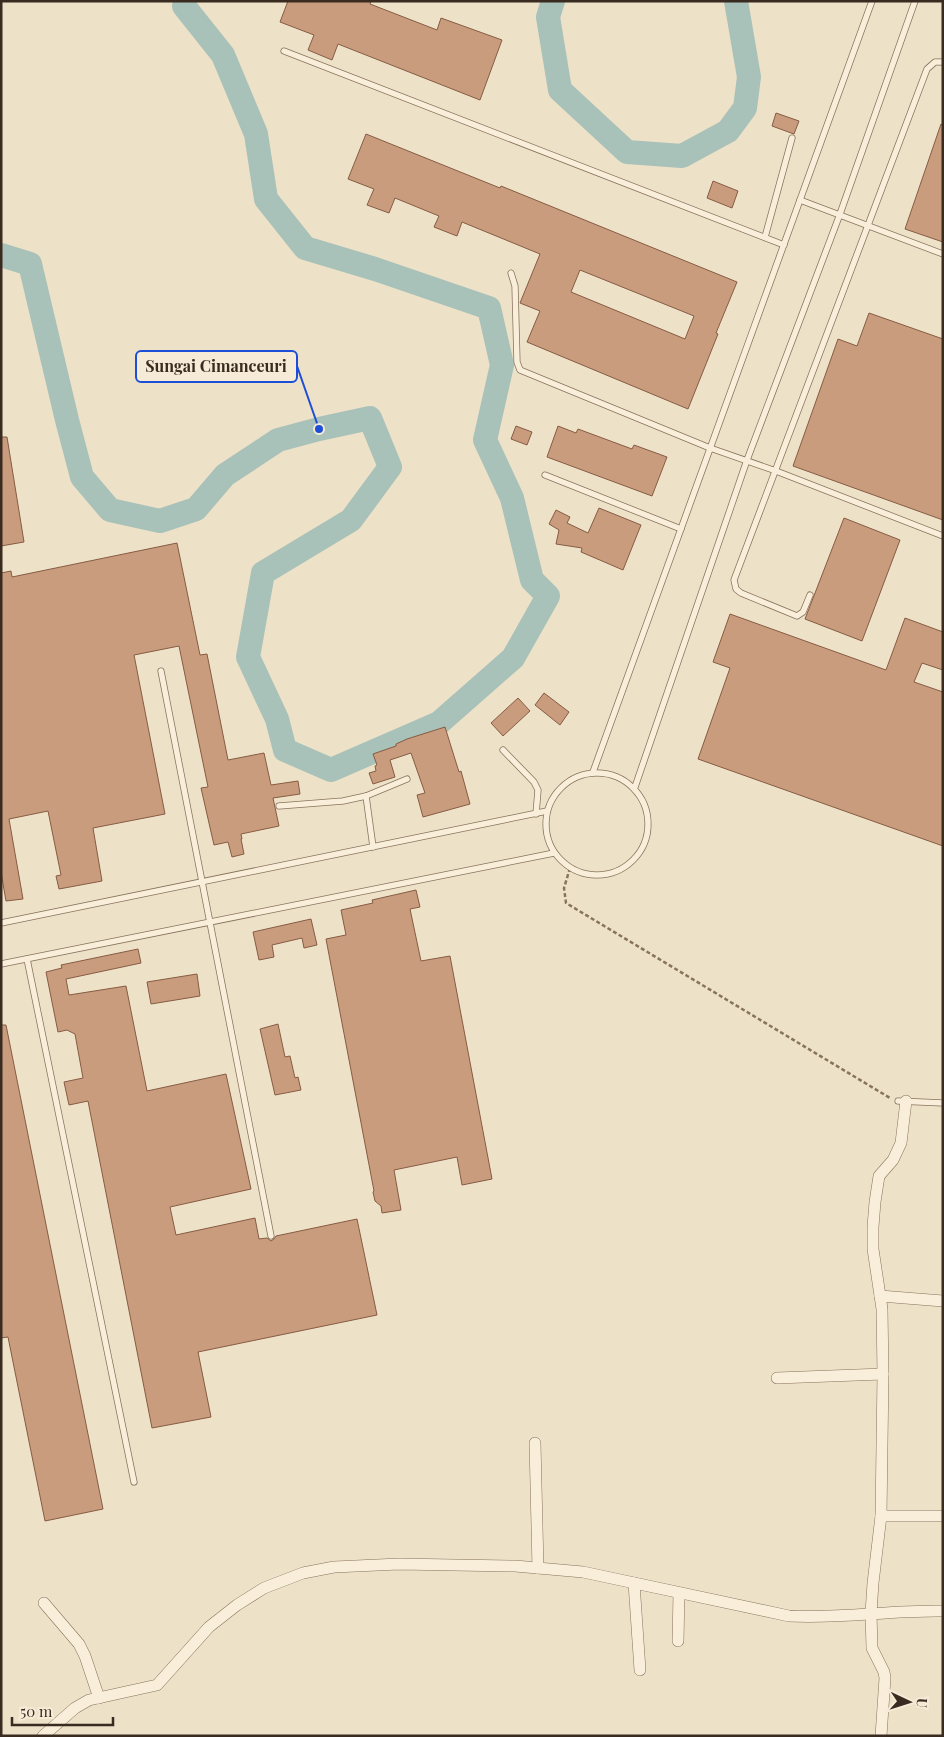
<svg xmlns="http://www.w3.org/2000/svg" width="944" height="1737" viewBox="0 0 944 1737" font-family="'Playfair Display',serif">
  <rect width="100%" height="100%" fill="#ede1c7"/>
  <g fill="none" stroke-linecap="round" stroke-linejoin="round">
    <g stroke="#a8c1b9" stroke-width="24">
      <polyline points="553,1 548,17 560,90 627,152 682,156 728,131 745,108 749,77 736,1"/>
      <polyline points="1,255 30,264 67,420 82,477 110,510 160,521 196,509 225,475 278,440 319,429 370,418 390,467 351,520 263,573 248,657 277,719 285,750 331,770 439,723 513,658 548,596 532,580 512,498 485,440 502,365 489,308 375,269 305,248 266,199 256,134 223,55 184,6 185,1"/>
    </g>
  </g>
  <g fill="#ca9c7e" stroke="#865c43" fill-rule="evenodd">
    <polygon points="288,1 371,1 370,4 437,30 441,18 502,40 480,100 338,44 332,60 308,50 314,35 280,22"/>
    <polygon points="776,113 799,121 794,134 772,126"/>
    <polygon points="941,124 943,125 943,242 905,229"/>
    <path d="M366 134 500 188 501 186 737 282 716 333 718 334 688 409 527 342 540 311 520 303 540 254 462 222 457 236 434 227 439 216 395 198 389 213 367 205 374 189 348 179ZM580 270 694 316 685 339 571 292Z"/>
    <polygon points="713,181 738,191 732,208 707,198"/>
    <polygon points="869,313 943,339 943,520 793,466 838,339 857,346"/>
    <polygon points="516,426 532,432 527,445 511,439"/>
    <polygon points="558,426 576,433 578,429 632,449 634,445 667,457 652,496 547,457"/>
    <polygon points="1,437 7,437 24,542 1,546"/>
    <polygon points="599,508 641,525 623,570 581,552 582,548 556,544 559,530 549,524 556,510 570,517 567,523 588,533"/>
    <polygon points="844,518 900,540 862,641 805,619"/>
    <polygon points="177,543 200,655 207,654 228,760 264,753 271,785 298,781 300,794 273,798 279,826 241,834 242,839 241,839 244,854 232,857 228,842 214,845 201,788 208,787 179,646 134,655 165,814 93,828 102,881 59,889 56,876 61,875 48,811 9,819 23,899 6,901 1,872 1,573 11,571 12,577"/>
    <polygon points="730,614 886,670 905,618 943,632 943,670 922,663 914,682 943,692 943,846 698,759 730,668 713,662"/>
    <polygon points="544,693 569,712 560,725 535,705"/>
    <polygon points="518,698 530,711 503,736 491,723"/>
    <polygon points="445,727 459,772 461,771 470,804 423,817 417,795 425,793 411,753 390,760 395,777 373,784 369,773 376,771 375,766 377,765 373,754 396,746 396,744 407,739"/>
    <polygon points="416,890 420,907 410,909 421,961 450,956 492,1179 462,1185 457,1157 394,1170 401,1210 382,1213 381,1206 375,1201 373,1192 374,1191 326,939 346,935 341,910 373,903 372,900"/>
    <polygon points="311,919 317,945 304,948 302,938 272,945 274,957 259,960 253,932"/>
    <polygon points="138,949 141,963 66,979 69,995 126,986 147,1091 226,1074 251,1189 170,1207 176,1235 255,1218 259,1239 267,1238 271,1241 274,1239 276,1236 357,1219 377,1315 198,1352 211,1417 152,1428 88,1101 69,1105 64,1082 83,1078 75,1034 67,1030 58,1032 46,972 62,968 61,965"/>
    <polygon points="197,974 200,996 151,1004 147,982"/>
    <polygon points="278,1024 285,1057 290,1056 295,1078 298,1077 301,1090 275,1095 260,1029"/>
    <polygon points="1,1025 6,1025 103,1509 45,1521 8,1337 1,1338"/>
  </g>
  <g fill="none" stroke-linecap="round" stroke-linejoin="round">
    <g stroke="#88735d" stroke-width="7">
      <g id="lane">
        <polyline points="284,51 784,245"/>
        <polyline points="800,200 943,254"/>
        <polyline points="765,237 792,138"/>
        <polyline points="511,273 515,286 517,362 520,370 710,448 776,471 943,536"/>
        <polyline points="545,475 681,529"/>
        <polyline points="810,595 803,612 797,616 741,593 736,589 734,580 927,69 935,62 943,62"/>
        <polyline points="161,671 271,1236"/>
        <polyline points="503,750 534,782 538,790 536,814"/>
        <polyline points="593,772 872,1"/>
        <circle cx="597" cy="824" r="51"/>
        <polyline points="635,787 747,460 840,214 915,1"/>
        <polyline points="366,796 373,847"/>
        <polyline points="279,806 343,801 366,796 407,779"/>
        <polyline points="1,923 547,811"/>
        <polyline points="27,959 134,1482"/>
        <polyline points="1,964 554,853"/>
        <polyline points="898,1101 943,1103"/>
      </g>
    </g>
    <g stroke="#88735d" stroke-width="12">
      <g id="street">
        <polyline points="880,1296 943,1301"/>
        <polyline points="777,1378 883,1374"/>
        <polyline points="535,1443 538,1568"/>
        <polyline points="881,1516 943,1516"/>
        <polyline points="634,1583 640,1670"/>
        <polyline points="44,1603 79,1644 85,1656 99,1698"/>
        <polyline points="678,1641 679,1593"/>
        <path d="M43 1736 75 1708 89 1700 157 1685 209 1627 237 1605 264 1588 303 1573 334 1567 399 1564 515 1566 583 1572 789 1616C840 1619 891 1610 943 1611"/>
        <polyline points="881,1736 885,1678 884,1672 872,1648 871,1613 873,1583 881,1516 883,1374 882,1309 873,1249 873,1227 875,1202 879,1176 893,1160 901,1143 906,1101"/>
      </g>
    </g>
    <polyline stroke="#88735d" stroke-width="2.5" stroke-dasharray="4 2.5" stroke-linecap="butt" points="570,868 564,888 566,903 890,1098"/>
    <use href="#lane" stroke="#f8eeda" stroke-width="5.5"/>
    <use href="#street" stroke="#f8eeda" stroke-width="11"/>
  </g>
  <path fill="none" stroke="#1d4ed8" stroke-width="2" d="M319 429L297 366"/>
  <circle fill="#1d4ed8" stroke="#f5ebd6" stroke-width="2" cx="319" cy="429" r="5"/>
  <rect fill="#f5ebd6" stroke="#1d4ed8" stroke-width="2" x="136" y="351" width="161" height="31" rx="5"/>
  <g font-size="16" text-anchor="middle" font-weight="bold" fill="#392b20">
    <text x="216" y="372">Sungai Cimanceuri</text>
  </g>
  <rect width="944" height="1737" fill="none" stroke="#392b20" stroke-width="5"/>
  <g transform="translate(909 1702) rotate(94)" stroke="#f5ebd6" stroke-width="4" paint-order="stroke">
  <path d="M0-4L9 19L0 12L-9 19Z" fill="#392b20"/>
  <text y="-8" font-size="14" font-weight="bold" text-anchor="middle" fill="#392b20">U</text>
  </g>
  <path d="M12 1717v8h101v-8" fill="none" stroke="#392b20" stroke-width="2.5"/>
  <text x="20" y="1717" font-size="15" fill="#392b20" stroke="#f5ebd6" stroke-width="4" paint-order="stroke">50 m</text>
</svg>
